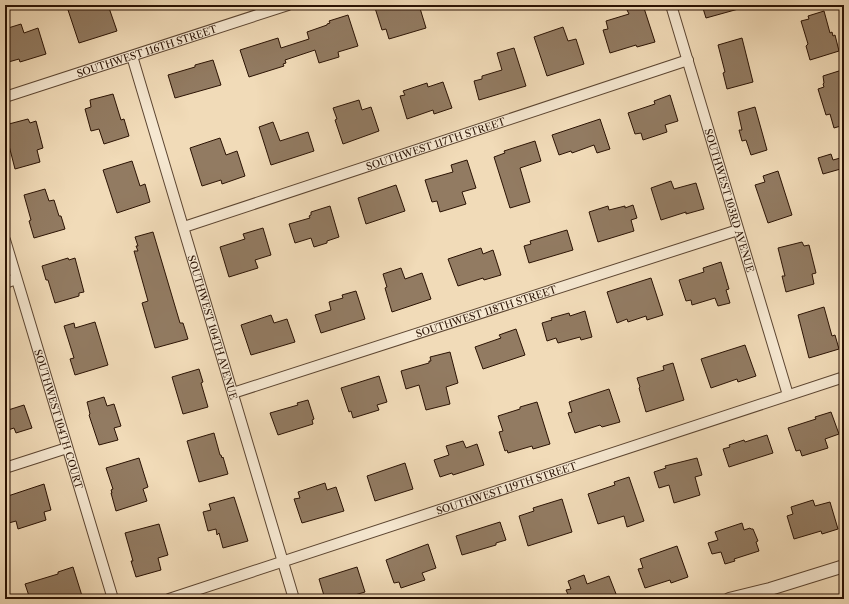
<svg xmlns="http://www.w3.org/2000/svg" width="849" height="604" viewBox="0 0 849 604" font-family="'Libre Caslon Text',serif">
  <rect width="100%" height="100%" fill="#f1dbb8"/>
  <filter id="stains"><feTurbulence type="fractalNoise" baseFrequency=".005" numOctaves="4"/><feColorMatrix values="0 0 0 0 .2 0 0 0 0 .09 0 0 0 0 .02 0 0 0 .5 -.17"/></filter>
  <radialGradient id="worn" r=".72"><stop offset=".6" stop-color="#630" stop-opacity="0"/><stop offset="1" stop-color="#630" stop-opacity=".3"/></radialGradient>
  <g fill="#927b62" stroke="#2b1304">
    <polygon points="85,5 96,5 97,9 108,5 117,31 79,43 68,10"/>
    <polygon points="386,5 391,5 392,8 401,5 419,5 426,28 389,39 386,29 382,30 375,8"/>
    <polygon points="643,5 655,42 637,47 636,45 610,53 603,30 608,29 606,21 629,14 627,10"/>
    <polygon points="702,5 742,5 742,8 706,18"/>
    <polygon points="824,11 830,33 832,32 833,36 835,35 839,51 810,60 806,46 808,44 801,21 809,19 808,16"/>
    <polygon points="348,15 358,46 338,52 339,57 319,63 315,50 285,60 286,63 283,64 284,66 249,77 240,50 278,38 281,48 309,39 307,32 327,25 327,24 330,23 329,21"/>
    <polygon points="21,24 24,33 38,28 46,54 20,62 19,59 5,63 5,29"/>
    <polygon points="563,27 568,41 576,39 584,64 547,76 534,37"/>
    <polygon points="742,38 753,82 727,89 723,73 725,72 718,45"/>
    <polygon points="514,48 526,86 479,100 474,81 482,79 482,76 502,70 497,53"/>
    <polygon points="213,60 221,85 175,98 168,75 195,67 195,65"/>
    <polygon points="842,70 844,78 844,125 834,128 830,114 826,115 818,89 824,87 823,84 824,83 823,76"/>
    <polygon points="443,82 452,108 434,114 433,110 407,119 400,96 405,95 403,91 427,83 428,87"/>
    <polygon points="113,94 121,120 124,119 129,136 104,144 99,129 91,131 85,109 91,107 90,100"/>
    <polygon points="670,95 678,121 665,125 667,132 643,140 641,133 635,134 628,113 655,104 654,101"/>
    <polygon points="359,100 362,110 371,107 379,131 343,144 335,120 337,119 333,108"/>
    <polygon points="755,107 767,150 751,155 746,140 742,141 739,130 742,130 738,112"/>
    <polygon points="28,119 30,123 36,121 43,148 37,150 40,162 15,169 5,130 5,125"/>
    <polygon points="600,119 610,149 597,153 594,145 572,153 571,151 559,155 552,135"/>
    <polygon points="273,122 280,141 308,132 314,151 271,165 259,127"/>
    <polygon points="220,138 226,155 237,151 245,176 222,184 221,180 202,186 190,148"/>
    <polygon points="535,141 541,161 520,168 530,202 510,208 494,157 505,153 504,151"/>
    <polygon points="831,154 833,160 844,157 844,168 823,174 818,158"/>
    <polygon points="467,160 476,188 462,192 466,204 440,212 437,201 432,202 425,180 453,172 451,165"/>
    <polygon points="132,161 140,186 145,184 150,202 117,213 103,170"/>
    <polygon points="778,171 792,215 768,223 755,185 765,182 763,176"/>
    <polygon points="671,181 674,189 696,183 704,209 686,214 686,212 661,220 651,188"/>
    <polygon points="396,185 405,211 366,224 358,198"/>
    <polygon points="45,189 49,201 54,200 59,216 61,216 65,229 34,238 29,221 31,220 24,195"/>
    <polygon points="633,205 637,218 631,220 634,231 598,242 589,212 608,206 609,210 625,206 625,208"/>
    <polygon points="330,206 339,237 327,241 327,243 314,247 311,238 295,243 289,224 310,218 309,216 311,215 311,212"/>
    <polygon points="263,228 271,255 255,260 258,268 229,277 220,247 245,239 243,234"/>
    <polygon points="567,230 573,250 529,263 524,246 531,244 530,241"/>
    <polygon points="153,232 180,323 183,323 188,339 155,348 142,303 148,301 134,251 138,251 136,246 138,246 135,237"/>
    <polygon points="802,242 804,246 809,245 816,273 812,274 814,284 786,292 782,276 785,276 778,248"/>
    <polygon points="481,248 483,254 493,250 501,275 484,280 483,278 458,286 448,259"/>
    <polygon points="68,258 69,260 75,258 84,292 79,293 79,296 55,303 48,280 46,280 42,266"/>
    <polygon points="721,262 729,289 726,290 730,303 718,306 715,298 692,305 691,300 686,301 679,280 704,272 703,268"/>
    <polygon points="401,268 405,279 422,273 431,299 392,312 385,288 387,287 383,274"/>
    <polygon points="651,278 663,315 647,320 646,316 628,322 627,319 617,323 607,292"/>
    <polygon points="356,291 365,319 321,333 315,315 331,310 329,302 343,298 342,295"/>
    <polygon points="824,307 832,336 835,335 839,349 809,358 798,315"/>
    <polygon points="585,311 592,337 581,340 580,337 558,343 556,338 547,341 542,323 552,320 551,318 569,313 570,316"/>
    <polygon points="271,315 274,323 287,319 295,342 251,355 241,325"/>
    <polygon points="95,322 108,365 75,375 70,359 74,358 64,326 74,323 75,328"/>
    <polygon points="516,329 525,355 483,369 475,347 501,338 499,335"/>
    <polygon points="745,345 756,376 738,382 737,379 711,388 701,359"/>
    <polygon points="450,352 458,383 446,387 450,404 426,410 419,385 406,389 401,371 429,363 429,361 431,361 430,357"/>
    <polygon points="673,363 684,400 646,412 639,388 640,387 637,378 664,370 663,366"/>
    <polygon points="199,369 203,382 201,383 208,407 183,414 172,377"/>
    <polygon points="379,376 387,402 377,405 379,410 353,418 351,411 349,412 341,388"/>
    <polygon points="609,389 620,422 602,427 600,425 575,433 568,413 572,412 569,402"/>
    <polygon points="104,397 107,406 114,404 121,426 114,428 118,440 99,445 89,415 90,414 87,402"/>
    <polygon points="308,400 314,419 312,420 313,424 278,435 270,413 298,405 297,403"/>
    <polygon points="537,402 550,444 533,449 532,446 508,453 507,450 505,451 499,432 503,431 498,416 520,409 520,407"/>
    <polygon points="24,405 32,428 16,433 14,428 5,431 5,411"/>
    <polygon points="831,412 839,434 825,439 828,448 802,456 800,450 796,451 788,428 816,419 815,417"/>
    <polygon points="214,433 220,455 221,455 222,458 223,457 228,474 199,482 187,441"/>
    <polygon points="767,435 773,453 729,467 723,449 730,447 729,445 744,440 745,442"/>
    <polygon points="463,441 466,448 477,444 484,465 453,475 452,473 440,477 434,460 449,455 446,446"/>
    <polygon points="139,458 148,487 143,489 147,501 116,511 111,493 112,493 111,490 113,489 106,468"/>
    <polygon points="697,458 702,475 695,477 700,495 674,503 669,485 659,488 654,472 666,468 665,466"/>
    <polygon points="405,463 413,489 375,501 367,476"/>
    <polygon points="629,477 644,521 627,527 624,516 598,524 588,494 615,485 614,482"/>
    <polygon points="325,483 327,490 336,487 344,511 302,523 294,499 300,498 298,492"/>
    <polygon points="44,484 51,510 44,512 46,520 18,529 16,521 5,524 5,497"/>
    <polygon points="234,497 248,541 223,548 219,533 217,535 216,529 208,531 203,512 211,510 209,504"/>
    <polygon points="562,499 572,532 528,546 519,516 534,511 533,508"/>
    <polygon points="813,500 815,506 830,502 838,529 822,534 821,531 794,539 787,516 793,514 791,507"/>
    <polygon points="500,522 506,540 496,543 496,545 462,555 456,536"/>
    <polygon points="742,523 744,530 750,528 751,529 753,529 758,541 756,542 759,551 734,559 735,561 725,564 721,552 712,554 708,543 718,540 715,532"/>
    <polygon points="159,524 168,555 158,558 161,570 136,577 131,561 133,561 125,533"/>
    <polygon points="428,544 436,568 422,573 425,580 401,588 399,582 394,583 386,560"/>
    <polygon points="677,546 688,577 671,583 670,580 645,588 638,569 643,568 640,559"/>
    <polygon points="73,567 83,599 30,599 25,584 58,574 58,572"/>
    <polygon points="357,567 365,592 341,599 325,599 319,579"/>
    <polygon points="584,575 587,584 609,576 618,599 570,599 566,590 571,589 568,581"/>
  </g>
  <g fill="none" stroke-linecap="round" stroke-linejoin="round">
    <g stroke="#5c4531" stroke-width="12">
      <g id="minor">
        <path id="s1" d="M671 5 788 395"/>
        <path id="s2" d="M132 56 294 599"/>
        <path id="s3" d="M5 97 288 5"/>
        <path id="s4" d="M184 227 688 60"/>
        <path id="s5" d="M5 240 113 599"/>
        <polyline points="5,283 16,279"/>
        <path id="s6" d="M233 393 738 230"/>
        <polyline points="5,468 67,448"/>
        <path id="s7" d="M169 599 844 377"/>
      </g>
    </g>
    <g stroke="#5c4531" stroke-width="14">
      <polyline id="tertiary" points="729,599 770,589 844,566"/>
    </g>
    <use href="#minor" stroke="#f6e8d1" stroke-width="10"/>
    <use href="#tertiary" stroke="#f6e8d1" stroke-width="12"/>
  </g>
  <g text-anchor="middle" dominant-baseline="central" stroke-width="3" stroke-linejoin="round" paint-order="stroke">
    <g font-size="10" fill="#2b1304" stroke="#f6e8d1">
      <text stroke="none"><textPath href="#s3" startOffset="149">SOUTHWEST 116TH STREET</textPath></text>
      <text stroke="none"><textPath href="#s4" startOffset="265">SOUTHWEST 117TH STREET</textPath></text>
      <text stroke="none"><textPath href="#s1" startOffset="204">SOUTHWEST 103RD AVENUE</textPath></text>
      <text stroke="none"><textPath href="#s6" startOffset="266">SOUTHWEST 118TH STREET</textPath></text>
      <text stroke="none"><textPath href="#s2" startOffset="283">SOUTHWEST 104TH AVENUE</textPath></text>
      <text stroke="none"><textPath href="#s5" startOffset="187">SOUTHWEST 104TH COURT</textPath></text>
      <text stroke="none"><textPath href="#s7" startOffset="355">SOUTHWEST 119TH STREET</textPath></text>
    </g>
  </g>
  <rect width="849" height="604" fill="none" stroke="#f1dbb8" stroke-width="20"/>
  <rect x="6" y="6" width="837" height="592" fill="none" stroke="#2b1304" stroke-width="2"/>
  <rect x="10" y="10" width="829" height="584" fill="none" stroke="#2b1304"/>
  <rect width="100%" height="100%" filter="url(#stains)"/>
  <rect width="100%" height="100%" fill="url(#worn)"/>
</svg>
